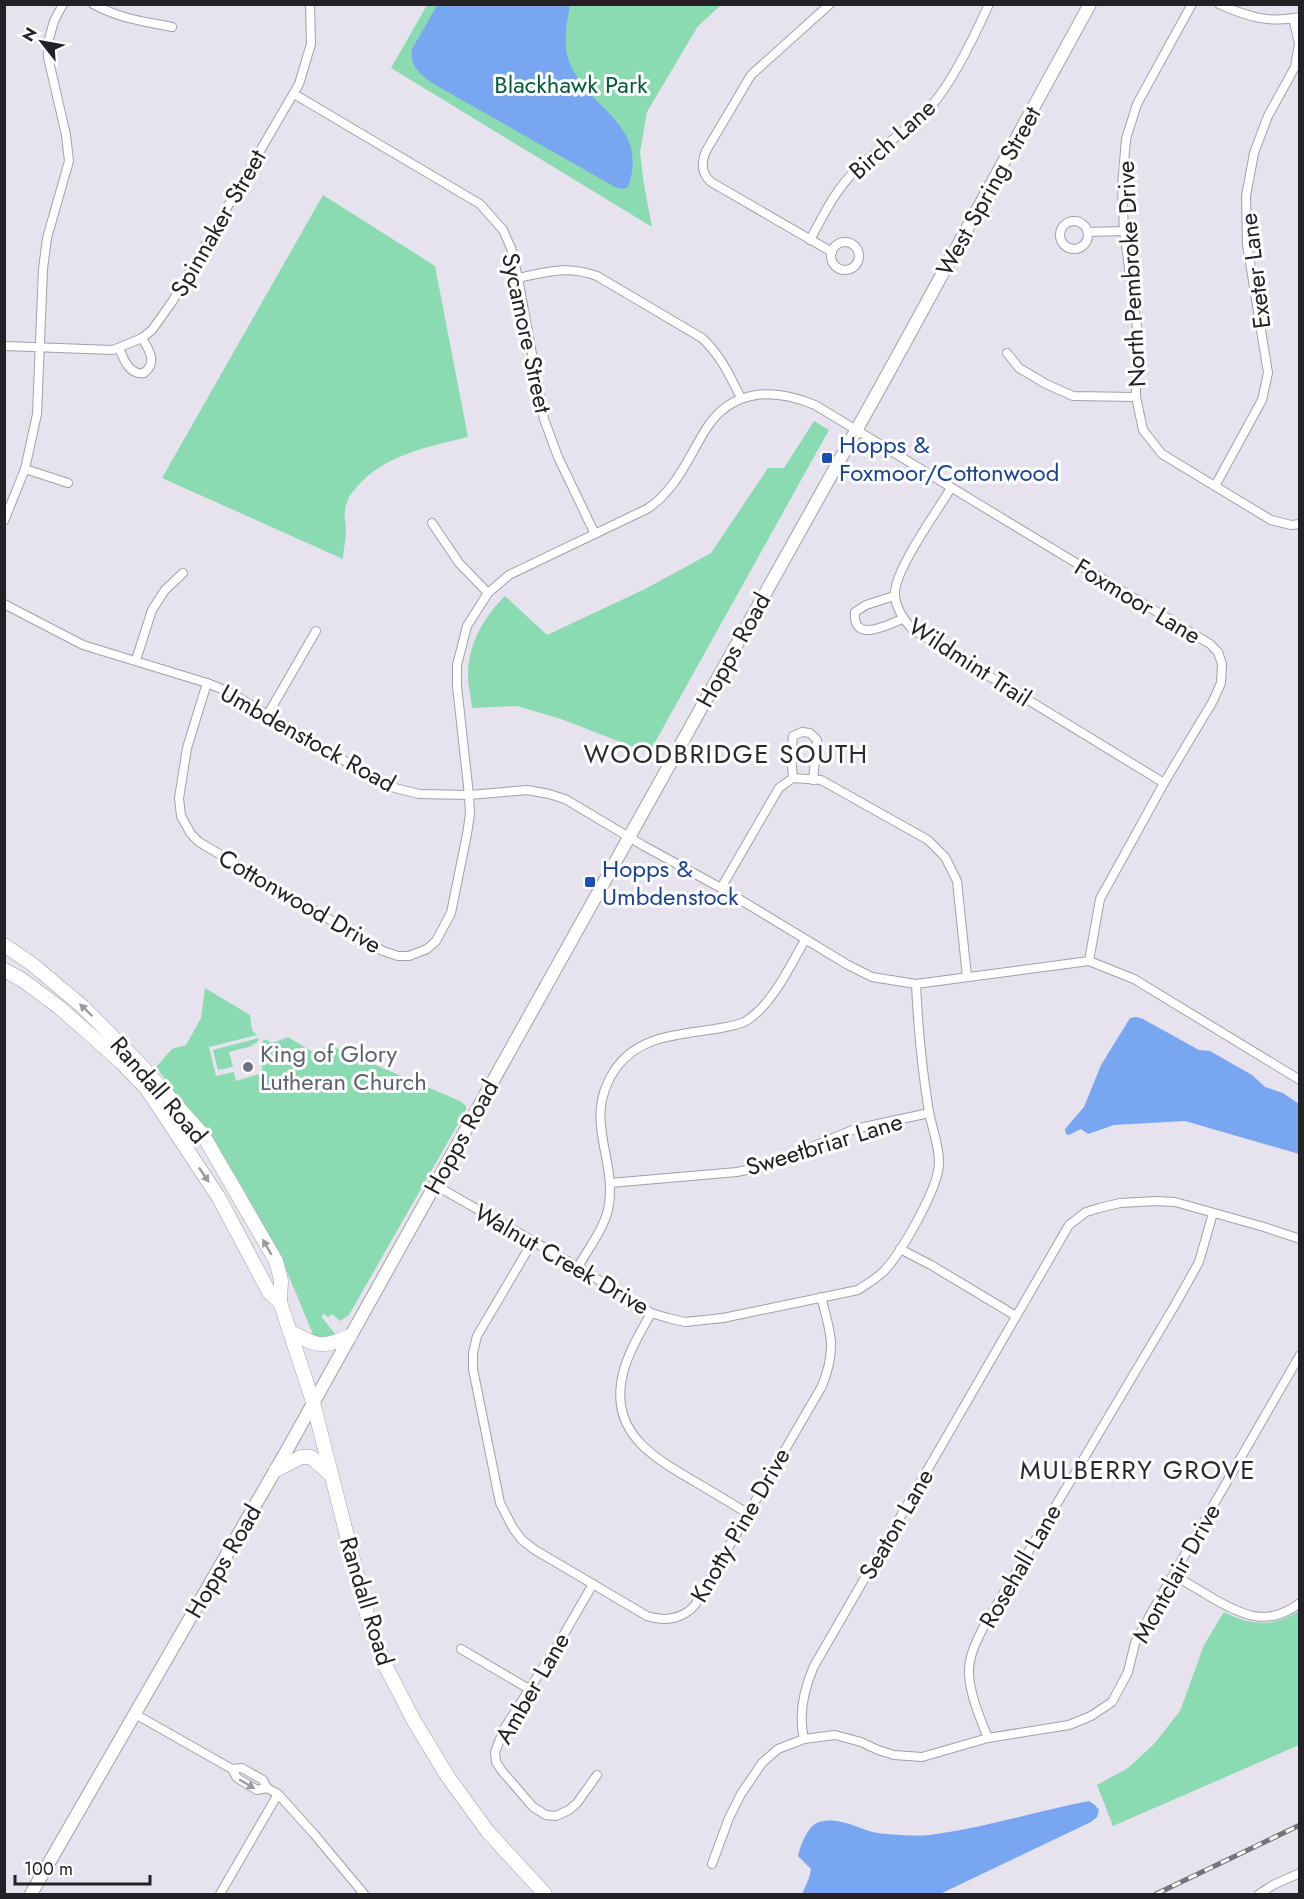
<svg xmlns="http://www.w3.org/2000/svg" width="1304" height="1899" viewBox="0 0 1304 1899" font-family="Jost,sans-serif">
  <rect width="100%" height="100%" fill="#e7e3ee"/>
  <g fill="#8bdbb2">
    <polygon points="427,5 721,5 698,26 647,112 640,152 644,185 652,227 391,68"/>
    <path d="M323 195 435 266 468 437C428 447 383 455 356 488 353 492 349 495 348 500 342 513 346 519 346 532 346 541 343 550 343 559L162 478Z"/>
    <path d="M814 421 829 430 649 753 561 719 517 706 472 708C471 698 468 686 468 675 468 644 484 617 505 596L547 635 645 589 711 553 768 468H784Z"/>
    <polygon points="205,988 250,1015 252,1030 257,1035 209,1047 216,1076 234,1072 236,1081 263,1073 259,1050 264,1039 272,1043 288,1037 311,1051 331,1046 460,1101 466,1106 466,1110 349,1315 340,1321 332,1314 328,1317 324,1314 321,1316 335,1334 331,1341 315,1339 280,1255 237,1178 156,1067 172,1049 186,1045 201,1018"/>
    <polygon points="259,1038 256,1044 254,1043 252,1046 229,1052 233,1067 218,1070 213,1050"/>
    <path d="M1299 1611V1745L1113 1826 1097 1785 1128 1768 1154 1744 1180 1711 1204 1645 1224 1612C1252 1626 1273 1627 1299 1611Z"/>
  </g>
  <g fill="#79a6f1">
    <path d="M438 4 570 5C567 22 562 47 570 64 591 111 650 125 628 187L622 189 615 187 439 87C424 78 409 68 412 49Z"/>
    <polygon points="1136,1017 1143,1019 1199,1050 1210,1051 1252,1075 1265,1087 1283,1093 1299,1104 1299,1154 1185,1121 1114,1125 1088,1134 1081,1129 1069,1135 1066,1134 1065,1129 1084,1107 1101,1065 1130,1018"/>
    <path d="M1089 1801 1095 1805 1099 1810 1097 1817 1091 1822 940 1894H802L809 1878 811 1869 798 1856C801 1845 807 1826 819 1822 842 1815 863 1833 886 1834 902 1835 920 1837 936 1834 987 1827 1038 1811 1089 1801Z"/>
  </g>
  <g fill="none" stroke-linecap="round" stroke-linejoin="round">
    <g stroke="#a39faa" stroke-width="10">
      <g id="street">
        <path d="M93 4C121 19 142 21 172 27"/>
        <path d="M830 4 751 75 706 151C701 163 701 173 711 182L832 252"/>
        <polyline points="1192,4 1137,104 1126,139 1122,186 1124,231 1137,327 1136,397 1143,430 1162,454 1271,520 1291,525 1300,524"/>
        <path d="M1219 4C1246 16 1269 24 1300 17"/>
        <polyline points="294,94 480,204 503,230 511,248 518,278 544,419 558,457 595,534"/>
        <circle cx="1074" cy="235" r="14"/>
        <polyline points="1088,232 1124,231"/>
        <path d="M810 240C823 216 835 190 855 171 878 148 911 129 932 105 954 80 975 35 989 4"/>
        <circle cx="845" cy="256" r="14"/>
        <path d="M518 278C548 272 567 265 597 276L702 338C721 356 729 374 741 398"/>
        <polyline points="4,346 113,350 142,338 152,330 172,302 299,84 311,44 310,4"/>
        <path d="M119 348C124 360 129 375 144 373 158 362 149 350 142 338"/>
        <polyline points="1007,353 1019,368 1046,384 1073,396 1136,397"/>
        <polyline points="25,469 68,483"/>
        <polyline points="1215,486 1262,400 1268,373 1247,244 1246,196 1254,153 1268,116 1295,67 1299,44 1293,18"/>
        <path d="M951 488C938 510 892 573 895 596 896 609 904 620 912 629L1164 783"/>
        <polyline points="4,521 25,469 37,414 43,269 47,238 69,161 66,135 48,57 49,39 54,21 63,4"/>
        <polyline points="432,523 459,563 488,593"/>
        <path d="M894 596 866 605 855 612C852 643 886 626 902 619"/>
        <polyline points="4,604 83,645 207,683 229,692 377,780 395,788 419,794 469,795 527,790 549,794 565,799 644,846 721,888 848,965 872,977 916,984 1089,961 1134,979 1300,1080"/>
        <polyline points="136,660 152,610 165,590 183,573"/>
        <path d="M207 683 187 748 179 798 181 816 191 834 199 842 383 951 398 956H409L427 949 436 941 451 913 467 834 470 814 469 795 457 686V665L467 626 488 593 509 575 647 509C676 490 688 458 706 429 732 388 774 388 815 405L1210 644 1218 652 1222 664 1221 683 1213 701 1164 783 1100 899 1089 961"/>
        <polyline points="268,714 316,631"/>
        <polyline points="793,778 791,756 793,736 802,732 810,733 817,740 813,780"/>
        <polyline points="721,888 779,788 793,778 821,780 928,840 945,857 957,881 967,977"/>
        <polyline points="610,1183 737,1172 765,1166 855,1129 929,1113"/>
        <path d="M435 1185 578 1267 651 1313 668 1318 685 1322 723 1318 858 1290C867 1284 876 1279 884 1271 901 1253 940 1186 939 1162 939 1145 932 1128 929 1112 922 1070 918 1027 916 984"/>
        <path d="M533 1241 477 1336 473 1353V1369L500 1503 513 1528 522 1540 535 1550 647 1616C664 1622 683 1619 695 1605L822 1386C837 1348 831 1334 821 1297"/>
        <polyline points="900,1249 931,1265 1016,1316"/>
        <path d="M578 1267C588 1249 603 1230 608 1210 619 1158 580 1120 616 1068 640 1035 679 1035 715 1029 725 1027 737 1026 746 1021 772 1005 790 966 805 940"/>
        <path d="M651 1313C639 1335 624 1359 621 1384 614 1435 655 1458 692 1480 711 1491 729 1502 747 1513"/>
        <path d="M1174 1575C1187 1583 1201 1591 1214 1599 1244 1616 1268 1627 1300 1603"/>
        <polyline points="593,1584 560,1641 504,1729 495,1752 496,1762 502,1771 533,1807 546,1815 556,1816 569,1810 577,1803 597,1775"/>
        <polyline points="461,1649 529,1689"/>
        <polyline points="135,1714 232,1769 237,1778 257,1790 267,1788"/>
        <path d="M988 1738C980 1718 970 1695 969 1674 968 1658 976 1642 983 1628L1175 1305 1199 1262 1213 1213"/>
        <path d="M804 1739C798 1714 804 1689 814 1666L1069 1225 1086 1212 1099 1208 1120 1203 1156 1201 1175 1202 1264 1227 1300 1239"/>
        <polyline points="232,1769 242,1768 263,1780 267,1788 278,1794 314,1834 364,1894"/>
        <polyline points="712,1864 729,1818 741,1794 762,1763 778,1749 804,1739 835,1735 861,1742 878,1750 894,1755 922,1757 988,1738 1069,1725 1091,1716 1112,1702 1128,1672 1135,1643 1153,1610 1300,1355"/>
        <polyline points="220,1894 278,1794"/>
        <polyline points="1259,1894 1273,1885 1300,1873"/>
      </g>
    </g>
    <g stroke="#a39faa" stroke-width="14">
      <polyline id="secondary" points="31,1894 287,1450 886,377 1090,4"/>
    </g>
    <g stroke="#a39faa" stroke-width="15">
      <g id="primary">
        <polyline points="4,945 32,964 83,1007 137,1061 203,1135 276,1261 281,1280 280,1302 313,1402 368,1619 385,1665 414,1721 448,1777 488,1832 545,1894"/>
        <polyline points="4,970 21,979 60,1008 121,1062 147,1089 219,1198 269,1292 280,1302"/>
        <path d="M291 1332C318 1346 321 1349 350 1336"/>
        <polyline points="276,1470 301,1457 311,1457 331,1475"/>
      </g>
    </g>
    <use href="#street" stroke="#fff" stroke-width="8"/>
    <use href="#secondary" stroke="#fff" stroke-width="12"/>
    <use href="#primary" stroke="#fff" stroke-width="14"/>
    <g stroke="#75737a" stroke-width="5">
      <polyline id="rail" points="1156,1894 1300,1825"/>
    </g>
    <use href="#rail" stroke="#fff" stroke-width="3" stroke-dasharray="9" stroke-linecap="butt"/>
  </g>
  <defs><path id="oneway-solid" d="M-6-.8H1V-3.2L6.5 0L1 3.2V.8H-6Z" transform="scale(1.5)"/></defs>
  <g fill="#9c9b9d">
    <use href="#oneway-solid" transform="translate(86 1010) rotate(-136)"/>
    <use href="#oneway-solid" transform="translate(204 1175) rotate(56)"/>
    <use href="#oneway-solid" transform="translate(267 1247) rotate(-120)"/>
    <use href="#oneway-solid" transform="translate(247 1784) rotate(30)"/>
  </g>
  <g fill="#1a4fb4" stroke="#fff" stroke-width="2">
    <rect x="821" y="452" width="12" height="12" rx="3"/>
    <rect x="584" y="876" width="12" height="12" rx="3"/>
  </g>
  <circle fill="#6b7280" stroke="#fff" stroke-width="2" cx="248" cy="1067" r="6"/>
  <g text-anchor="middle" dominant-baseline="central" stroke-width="6" stroke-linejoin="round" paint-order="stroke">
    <g font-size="24" fill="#055a3a" stroke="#fff">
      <text x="571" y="84">Blackhawk Park</text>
    </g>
    <g font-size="24" fill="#222125" stroke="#fff">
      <text transform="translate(892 139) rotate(-42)">Birch Lane</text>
      <text transform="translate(988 191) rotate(-61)">West Spring Street</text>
      <text transform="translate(218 223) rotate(-60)">Spinnaker Street</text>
      <text transform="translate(1255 271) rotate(-97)">Exeter Lane</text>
      <text transform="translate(1131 274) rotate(-93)">North Pembroke Drive</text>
      <text transform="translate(527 333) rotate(78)">Sycamore Street</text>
      <text transform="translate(1138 601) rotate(31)">Foxmoor Lane</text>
      <text transform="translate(733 650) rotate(-61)">Hopps Road</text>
      <text transform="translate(970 662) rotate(33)">Wildmint Trail</text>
      <text transform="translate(308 738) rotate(29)">Umbdenstock Road</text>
      <text transform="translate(300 901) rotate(30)">Cottonwood Drive</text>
      <text transform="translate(159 1090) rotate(49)">Randall Road</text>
      <text transform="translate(461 1137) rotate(-61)">Hopps Road</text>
      <text transform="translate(824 1144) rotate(-17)">Sweetbriar Lane</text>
      <text transform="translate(562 1259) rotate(30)">Walnut Creek Drive</text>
      <text transform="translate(896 1524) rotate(-60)">Seaton Lane</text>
      <text transform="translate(740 1525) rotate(-60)">Knotty Pine Drive</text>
      <text transform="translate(223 1561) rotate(-60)">Hopps Road</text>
      <text transform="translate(1020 1566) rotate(-60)">Rosehall Lane</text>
      <text transform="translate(1176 1573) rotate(-61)">Montclair Drive</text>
      <text transform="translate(367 1601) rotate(73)">Randall Road</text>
      <text transform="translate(532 1688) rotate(-60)">Amber Lane</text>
    </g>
    <g font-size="24" fill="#164399" stroke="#fff" text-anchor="start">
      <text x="839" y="444">Hopps &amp;<tspan x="839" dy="28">Foxmoor/Cottonwood</tspan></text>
      <text x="602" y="868">Hopps &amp;<tspan x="602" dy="28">Umbdenstock</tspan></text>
    </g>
    <g font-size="24" fill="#5b616d" stroke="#fff" text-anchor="start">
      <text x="260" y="1053">King of Glory<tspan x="260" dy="28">Lutheran Church</tspan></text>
    </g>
    <g font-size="26" letter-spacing="1.5" fill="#2b2831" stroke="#fff">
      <text x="726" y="754">WOODBRIDGE SOUTH</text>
      <text x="1138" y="1470">MULBERRY GROVE</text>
    </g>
  </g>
  <rect width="1304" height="1899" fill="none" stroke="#222125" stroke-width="12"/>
  <g transform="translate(42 42) rotate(301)" stroke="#ffffff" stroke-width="4.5" paint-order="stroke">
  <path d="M0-4.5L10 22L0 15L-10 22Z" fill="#222125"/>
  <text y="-9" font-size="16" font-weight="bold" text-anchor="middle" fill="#222125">N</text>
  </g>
  <path d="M15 1875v9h135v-9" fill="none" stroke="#222125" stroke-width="3"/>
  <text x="24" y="1875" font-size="18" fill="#222125" stroke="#ffffff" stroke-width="4.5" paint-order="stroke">100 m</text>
</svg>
